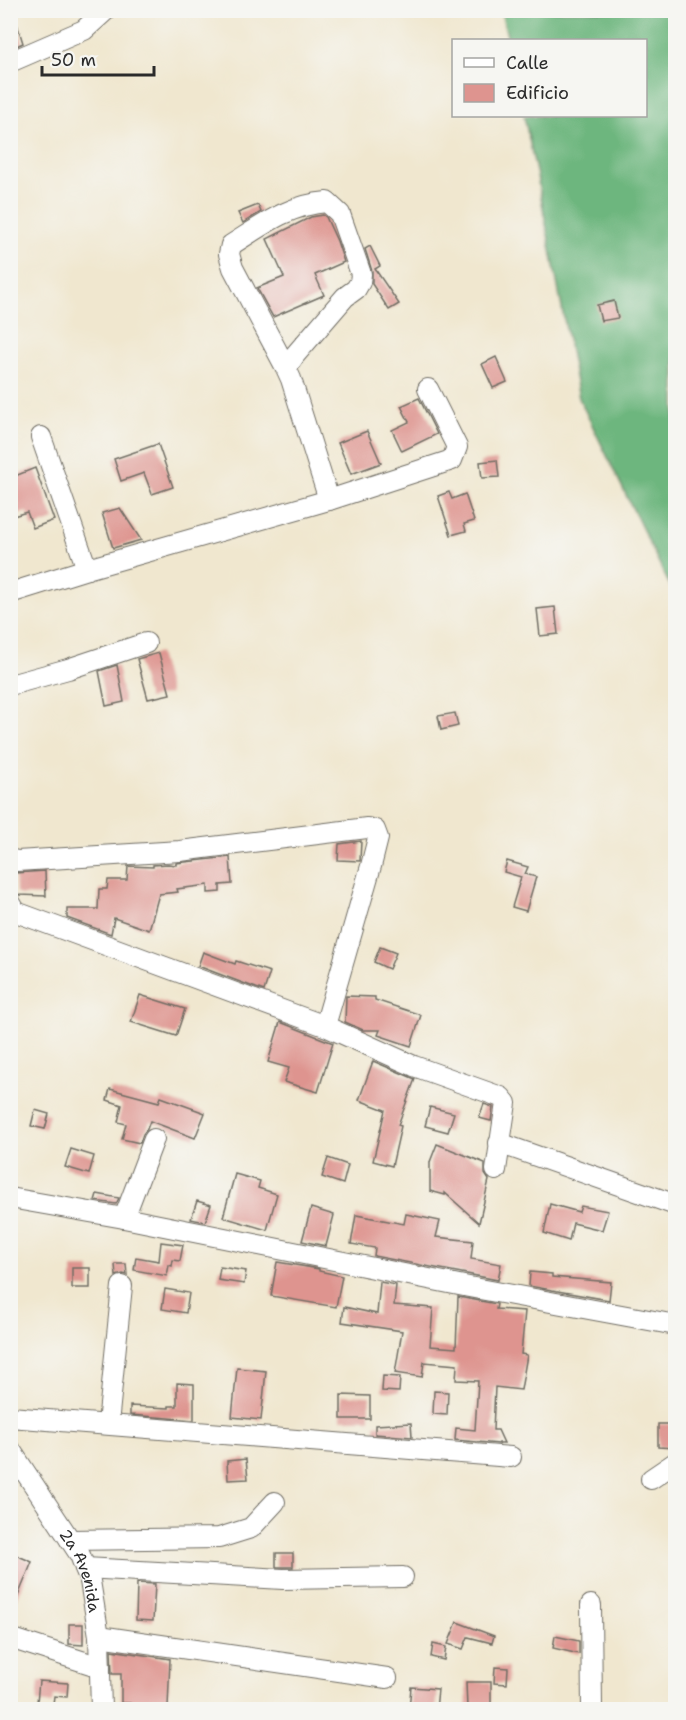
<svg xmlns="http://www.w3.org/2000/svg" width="686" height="1720" viewBox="0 0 686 1720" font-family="'Shantell Sans',sans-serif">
  <rect width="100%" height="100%" fill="#f6f6f2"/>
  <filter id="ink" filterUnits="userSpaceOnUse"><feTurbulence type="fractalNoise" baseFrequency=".0167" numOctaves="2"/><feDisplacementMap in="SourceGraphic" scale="12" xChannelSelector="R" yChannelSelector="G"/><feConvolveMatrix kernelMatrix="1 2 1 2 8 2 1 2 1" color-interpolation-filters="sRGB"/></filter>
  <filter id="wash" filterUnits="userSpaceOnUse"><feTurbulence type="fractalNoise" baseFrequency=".008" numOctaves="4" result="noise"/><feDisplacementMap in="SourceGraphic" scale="24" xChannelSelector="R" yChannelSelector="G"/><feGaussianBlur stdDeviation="1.35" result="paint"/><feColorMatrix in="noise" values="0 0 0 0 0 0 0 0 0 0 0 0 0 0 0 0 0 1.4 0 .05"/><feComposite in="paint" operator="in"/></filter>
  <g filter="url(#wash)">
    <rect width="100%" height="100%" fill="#f0e7cf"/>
    <polygon fill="#6db67e" stroke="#4c7054" stroke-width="1.5" points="501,11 675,11 675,596 579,398 537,176 524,116 646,116 646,40 508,40"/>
    <g id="blocks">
      <g fill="#de948f">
        <polygon points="10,14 14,14 23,43 10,49"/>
        <polygon points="258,205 261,212 243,223 238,213"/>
        <polygon points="323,215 326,217 337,241 344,262 315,275 324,295 273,317 257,288 284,277 267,239 311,217"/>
        <polygon points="370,246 380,266 375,269 399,304 389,310 372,284 372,271 365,249"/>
        <polygon points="614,301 618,318 601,321 597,305"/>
        <polygon points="496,357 507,382 493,388 482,364"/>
        <polygon points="419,398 437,434 402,451 392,430 409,422 401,406"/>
        <polygon points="367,431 381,463 351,474 338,443"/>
        <polygon points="158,444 173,487 152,494 144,473 121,481 114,459"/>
        <polygon points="497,460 499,477 482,478 480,462"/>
        <polygon points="35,468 54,520 33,528 27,512 10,517 10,478"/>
        <polygon points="449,492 452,499 465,494 474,521 464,524 466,531 451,535 438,496"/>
        <polygon points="120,508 141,540 113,548 102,513"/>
        <polygon points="555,607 558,634 540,636 537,609"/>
        <polygon points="159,653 170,694 148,699 137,659"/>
        <polygon points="117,665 124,702 106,706 99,671"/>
        <polygon points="455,713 458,726 441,730 438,716"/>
        <polygon points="361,841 360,861 338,860 339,844"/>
        <polygon points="230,857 232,884 220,885 220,892 208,893 208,885 177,889 178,892 159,894 149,930 114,918 111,934 67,918 67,909 98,909 99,889 107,889 108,880 127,880 128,866 153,867 153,865 168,864 176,865 176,863"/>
        <polygon points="507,861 528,867 525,874 536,877 526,911 512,907 521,877 504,872"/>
        <polygon points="45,871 46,896 20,895 16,892 15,873"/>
        <polygon points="380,947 396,953 389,969 374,962"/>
        <polygon points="203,952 235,964 236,961 270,972 264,991 198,966"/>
        <polygon points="140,995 185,1009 176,1036 131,1022"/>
        <polygon points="346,996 375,997 375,1000 421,1015 411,1046 378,1035 380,1030 363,1030 345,1022"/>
        <polygon points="280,1022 333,1043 318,1092 284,1082 289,1068 268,1062"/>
        <polygon points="373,1061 415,1079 398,1125 401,1126 392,1166 373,1161 385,1110 359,1100"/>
        <polygon points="110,1089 159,1102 161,1097 205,1113 195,1138 150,1121 147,1129 143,1134 140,1143 122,1139 126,1124 118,1122 122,1105 107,1100"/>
        <polygon points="484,1104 493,1107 491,1121 479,1118"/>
        <polygon points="430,1107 454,1113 448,1132 425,1126"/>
        <polygon points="35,1110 49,1114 45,1129 31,1126"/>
        <polygon points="437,1144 485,1163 485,1174 489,1180 479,1223 445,1193 445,1195 430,1191 430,1162"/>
        <polygon points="71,1149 94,1156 89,1174 65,1167"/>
        <polygon points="328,1158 348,1165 343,1184 322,1177"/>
        <polygon points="235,1174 260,1181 258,1188 277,1194 267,1230 223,1217"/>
        <polygon points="97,1194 119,1198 116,1204 95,1201"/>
        <polygon points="197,1201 211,1205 205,1222 191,1219"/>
        <polygon points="550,1204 579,1212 581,1206 608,1211 602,1230 573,1223 569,1241 544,1233"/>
        <polygon points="311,1208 334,1215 326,1246 302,1241"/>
        <polygon points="406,1214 440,1221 436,1237 473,1241 471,1259 501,1264 498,1280 374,1256 375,1248 351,1244 356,1215 404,1224"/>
        <polygon points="161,1242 183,1245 180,1261 173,1260 172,1266 169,1265 167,1276 134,1270 136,1257 159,1261"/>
        <polygon points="277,1262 319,1269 319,1271 342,1276 336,1307 271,1296"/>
        <polygon points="115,1264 126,1264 127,1275 123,1274 116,1276"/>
        <polygon points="220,1267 246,1271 244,1284 218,1280"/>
        <rect x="72" y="1268" width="18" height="20"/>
        <polygon points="530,1272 552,1274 552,1277 611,1282 609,1300 529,1286"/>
        <polygon points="380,1282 396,1285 394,1305 433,1308 430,1346 456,1348 458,1297 497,1304 496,1309 525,1311 521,1354 527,1355 521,1390 495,1387 493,1430 498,1430 504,1443 499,1443 499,1444 455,1440 456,1428 475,1430 478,1381 456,1380 457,1365 424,1362 422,1377 395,1373 402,1331 342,1322 344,1307 377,1314"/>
        <polygon points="165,1289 189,1293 186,1313 162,1309"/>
        <polygon points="237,1368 266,1371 261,1420 232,1417"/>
        <polygon points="383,1376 400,1377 399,1392 382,1391"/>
        <polygon points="177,1383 194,1384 194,1420 130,1415 130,1406 169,1408 169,1406 177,1406"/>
        <polygon points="434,1391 448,1392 447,1415 433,1414"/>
        <polygon points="341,1395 370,1396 370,1419 341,1419"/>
        <polygon points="411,1423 412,1437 375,1434 375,1425"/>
        <polygon points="658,1424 675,1424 675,1448 658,1447"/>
        <polygon points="246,1459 248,1479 228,1480 227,1461"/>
        <rect x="276" y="1553" width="17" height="14"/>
        <polygon points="16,1555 32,1562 11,1613 10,1568"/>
        <polygon points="137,1583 155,1584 153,1621 136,1620"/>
        <polygon points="457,1622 494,1636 492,1643 468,1637 463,1649 448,1644"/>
        <polygon points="69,1624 83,1624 83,1645 69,1644"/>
        <polygon points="555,1636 579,1641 579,1654 553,1648"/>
        <polygon points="433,1644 446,1647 444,1660 431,1657"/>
        <polygon points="111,1650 170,1659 168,1707 130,1707 130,1703 121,1703 121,1674 112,1674"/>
        <polygon points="495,1667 508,1668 507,1684 494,1683"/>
        <polygon points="39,1681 68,1683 67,1697 54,1696 53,1704 37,1702"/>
        <polygon points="466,1682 491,1682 491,1708 467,1708"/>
        <polygon points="411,1687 438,1689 436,1710 409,1710"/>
      </g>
    </g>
  </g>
  <g filter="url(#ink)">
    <use href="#blocks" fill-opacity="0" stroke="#706d64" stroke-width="1.5"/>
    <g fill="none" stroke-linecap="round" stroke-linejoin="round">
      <g stroke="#706d64" stroke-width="22">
        <g id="minor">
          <polyline points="10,62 84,30 106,10"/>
          <path d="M286 368 233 268 229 254 231 245C263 225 288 205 327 202L340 214 361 274 360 282 356 289 345 297 295 355 286 368 291 379 329 500"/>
          <polyline points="41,437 87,569"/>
          <polyline points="10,593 87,569 329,500 452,460 457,447 428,389"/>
          <polyline points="10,685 68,669 146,643"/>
          <polyline points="10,859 17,861 180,851 367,828 375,830 378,838 371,866 325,1026"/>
          <polyline points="10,902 16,912 325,1026 414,1066 501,1097 506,1103 496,1170"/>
          <polyline points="499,1143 676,1205"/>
          <polyline points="10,1198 124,1218 469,1287 676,1325"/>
          <polyline points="124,1218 154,1139"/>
          <polyline points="10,1417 511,1457"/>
          <polyline points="108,1424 122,1286"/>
          <path id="s1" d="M10 1449 80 1555 90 1581 99 1636 101 1710"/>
          <polyline points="651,1479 676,1462"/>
          <polyline points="70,1540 219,1538 251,1528 275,1502"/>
          <polyline points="85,1568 283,1579 403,1577"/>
          <polyline points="591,1605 592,1710"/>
          <polyline points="99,1636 387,1678"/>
          <polyline points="10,1638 100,1667"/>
        </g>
      </g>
      <use href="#minor" stroke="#fff" stroke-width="20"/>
    </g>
  </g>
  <g text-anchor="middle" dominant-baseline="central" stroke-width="5" stroke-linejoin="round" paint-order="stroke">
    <g font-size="16" fill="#2b2b2b" stroke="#f6f6f2">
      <text stroke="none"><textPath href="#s1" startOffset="142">2a Avenida</textPath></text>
    </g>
  </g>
  <rect width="686" height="1720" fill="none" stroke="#f6f6f2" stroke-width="36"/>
  <rect x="452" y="39" width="195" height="78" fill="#f6f6f2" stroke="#a5a5a2" stroke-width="1.5"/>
  <rect x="464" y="58" width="30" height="9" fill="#ffffff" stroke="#a5a5a2" stroke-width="1.5"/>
  <text x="506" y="69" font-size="18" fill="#2b2b2b">Calle</text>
  <rect x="464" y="84" width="30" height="18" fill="#de948f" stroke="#a5a5a2" stroke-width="1.5"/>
  <text x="506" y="99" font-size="18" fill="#2b2b2b">Edificio</text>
  <path d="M42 66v9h112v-9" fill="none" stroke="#2b2b2b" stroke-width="3"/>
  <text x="51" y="66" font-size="18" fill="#2b2b2b" stroke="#f6f6f2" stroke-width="4.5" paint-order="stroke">50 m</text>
</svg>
